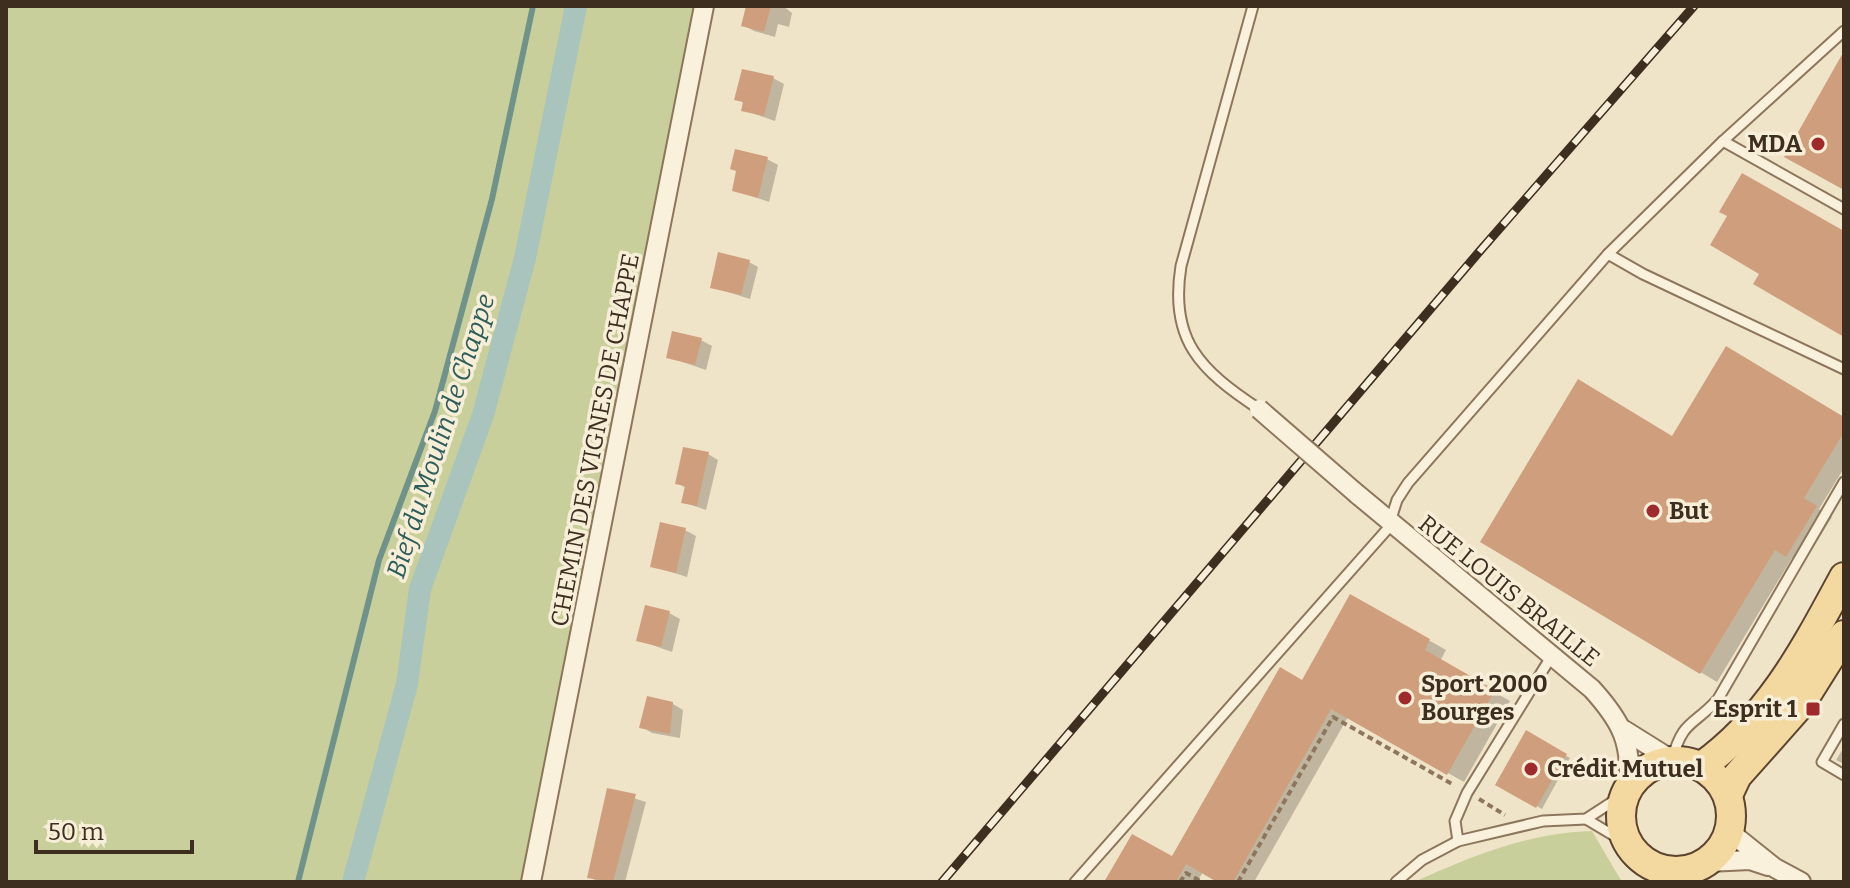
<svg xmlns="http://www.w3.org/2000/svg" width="1850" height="888" viewBox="0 0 1850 888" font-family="Bitter,serif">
  <rect width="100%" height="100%" fill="#f0e4c8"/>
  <g fill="#c9cf9b">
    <polygon points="6,6 704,6 531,882 6,882"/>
    <path d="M1592 831 1622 882H1414C1472 856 1527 833 1592 831Z"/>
  </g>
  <g fill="#0003">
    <polygon points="748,6 783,6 792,13 789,27 778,24 775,37 754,31 743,25"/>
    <polygon points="773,78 784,84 775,121 743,110 745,104 737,99"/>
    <polygon points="767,159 778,165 769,202 734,190"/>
    <polygon points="749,262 758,267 750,299 712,287"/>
    <polygon points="701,340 712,346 706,370 668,357"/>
    <polygon points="1844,419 1844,468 1819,509 1832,517 1803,564 1792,558 1717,682 1483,541 1673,438"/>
    <polygon points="708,454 718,460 706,510 683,502 686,488 677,483"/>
    <polygon points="685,530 696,536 687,577 652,566"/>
    <polygon points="1351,596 1446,650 1440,661 1510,701 1464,782 1348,717 1254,882 1220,882 1203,872 1197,882 1107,882 1173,859 1302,682"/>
    <polygon points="669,613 680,619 672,652 638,640"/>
    <polygon points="673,704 683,710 680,738 652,733 642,727"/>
    <polygon points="1527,733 1570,758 1542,809 1498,784"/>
    <polygon points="1844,747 1844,764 1836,760"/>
    <polygon points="608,790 646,802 625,882 598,882 590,877"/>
  </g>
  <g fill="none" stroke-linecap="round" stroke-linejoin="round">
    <polyline stroke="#6f938a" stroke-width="6" points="298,882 379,560 435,411 492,199 533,6"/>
    <polyline stroke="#a9c4bc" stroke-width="22" points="353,882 407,684 420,589 483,415 525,258 576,6"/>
  </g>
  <g fill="#cf9f7d">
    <polygon points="746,6 771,6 764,32 741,26"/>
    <polygon points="1844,51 1844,190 1784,157"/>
    <polygon points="742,69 774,76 764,116 741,111 743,102 734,100"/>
    <polygon points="735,149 768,157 758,198 732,191 736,171 730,169"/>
    <polygon points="1742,173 1844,231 1844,337 1753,284 1759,274 1710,245 1727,216 1719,212"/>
    <polygon points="718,252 750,260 741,295 710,288"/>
    <polygon points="672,331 702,338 695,365 666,358"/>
    <polygon points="1726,346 1844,417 1844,432 1804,498 1817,506 1786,557 1775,550 1700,674 1480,542 1578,379 1672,436"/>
    <polygon points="683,447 709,452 697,506 681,503 685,486 675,484"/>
    <polygon points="660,522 686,528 676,573 650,567"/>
    <polygon points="1350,594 1430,639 1425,650 1495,690 1447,775 1331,709 1233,882 1217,882 1186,864 1176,882 1104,882 1132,834 1172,856 1280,667 1302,680"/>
    <polygon points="645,605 670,611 661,647 636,641"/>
    <polygon points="647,696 673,702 670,734 639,728"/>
    <polygon points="1526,730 1567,754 1536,808 1495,785"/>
    <polygon points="607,788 636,794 613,882 587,878"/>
  </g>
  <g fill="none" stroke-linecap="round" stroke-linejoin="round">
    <g stroke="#8d765c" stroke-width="13">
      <g id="service">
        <path d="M1253 6 1181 266C1169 340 1200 370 1259 409"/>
        <polyline points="1723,141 1844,209"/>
        <polyline points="1608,254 1643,274 1844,369"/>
        <polyline points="1390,522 1397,500 1408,483 1608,254 1723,141 1844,31"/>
        <polyline points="1844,724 1822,762 1844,775"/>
        <path d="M1672 760C1683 719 1693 727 1718 699L1844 482"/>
        <polyline points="1586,819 1628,844"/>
        <polyline points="1458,841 1455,821 1467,793 1551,657"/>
        <polyline points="1075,882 1391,525"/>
        <polyline points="1396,882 1422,860 1458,841 1543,821 1586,819 1626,793"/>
      </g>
    </g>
    <g stroke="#8d765c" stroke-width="22">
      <g id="minor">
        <path d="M1357 494 1592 689C1621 721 1633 743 1628 788"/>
        <polyline points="1624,730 1672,760"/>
        <polyline points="1730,832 1775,868 1801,882"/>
        <polyline points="1708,862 1750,860 1768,866"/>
        <polyline points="531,882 704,6"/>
      </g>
    </g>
    <g stroke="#5b4430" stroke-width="32">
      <g id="primary">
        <circle cx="1676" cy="816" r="55"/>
        <path d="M1702 766C1770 717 1805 649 1844 577"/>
        <polyline points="1728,795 1737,776 1800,705 1844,635"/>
      </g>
    </g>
    <g stroke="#8d765c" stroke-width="4" stroke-dasharray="6 4" stroke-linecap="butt">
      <polyline points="1479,799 1505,815"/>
      <polyline points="1180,882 1186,873 1202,882"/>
      <polyline points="1238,882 1333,717 1454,785"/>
    </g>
    <use href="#service" stroke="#faf1dc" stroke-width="9"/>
    <use href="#minor" stroke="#faf1dc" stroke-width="18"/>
    <use href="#primary" stroke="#f3d9a0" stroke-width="28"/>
    <g stroke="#3d2e20" stroke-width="9">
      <polyline id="rail" points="942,882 1479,252 1694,6"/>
    </g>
    <use href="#rail" stroke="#f7eed8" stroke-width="6" stroke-dasharray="18" stroke-linecap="butt"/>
    <g stroke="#8d765c" stroke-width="22" stroke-linecap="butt">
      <polyline id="minor-bridge" points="1259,409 1357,494"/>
    </g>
    <use href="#minor-bridge" stroke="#faf1dc" stroke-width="18"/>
  </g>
  <g fill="#9e2a2b" stroke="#f7eed8" stroke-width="3">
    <circle cx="1818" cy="144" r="8"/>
    <circle cx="1653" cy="511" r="8"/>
    <circle cx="1405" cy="698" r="8"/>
    <rect x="1805" y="701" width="16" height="16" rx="4"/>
    <circle cx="1531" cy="769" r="8"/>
  </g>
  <g text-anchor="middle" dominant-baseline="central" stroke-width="7" stroke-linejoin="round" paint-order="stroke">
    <g font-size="24" font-weight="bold" fill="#3d2e20" stroke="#f7eed8" text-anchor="start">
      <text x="1802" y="144" text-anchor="end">MDA</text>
      <text x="1669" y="511">But</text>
      <text x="1421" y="684">Sport 2000<tspan x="1421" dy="28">Bourges</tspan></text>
      <text x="1797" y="709" text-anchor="end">Esprit 1</text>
      <text x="1547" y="769">Crédit Mutuel</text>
    </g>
    <g font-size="24" fill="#3d2e20" stroke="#f7eed8">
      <text transform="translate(595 440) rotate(-79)">CHEMIN DES VIGNES DE CHAPPE</text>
      <text transform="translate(1509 591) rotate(39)">RUE LOUIS BRAILLE</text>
    </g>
    <g font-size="26" font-style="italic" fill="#2f5d5a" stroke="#f7eed8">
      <text transform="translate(441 436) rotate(-72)">Bief du Moulin de Chappe</text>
    </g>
  </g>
  <rect width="1850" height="888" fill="none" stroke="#3d2e20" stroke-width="16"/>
  <path d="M36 840v12h156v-12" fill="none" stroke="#3d2e20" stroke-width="4"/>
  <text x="48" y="840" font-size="24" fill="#3d2e20" stroke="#f7eed8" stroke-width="6" paint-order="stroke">50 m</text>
</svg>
